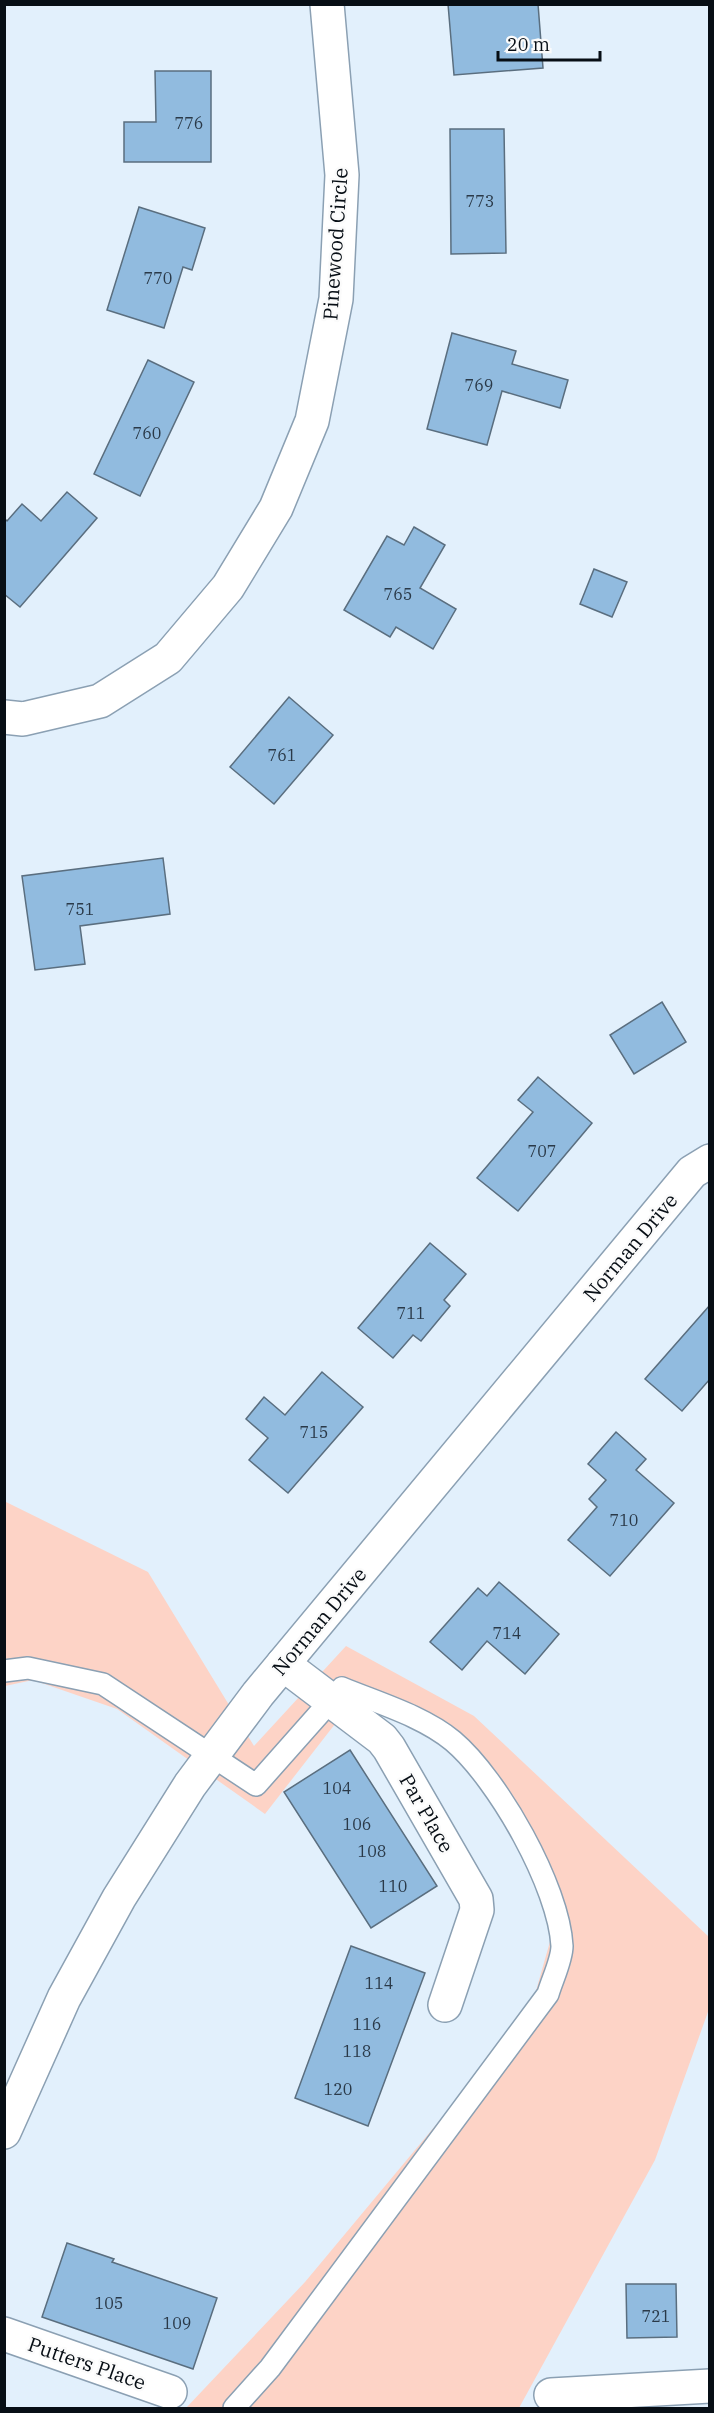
<svg xmlns="http://www.w3.org/2000/svg" width="714" height="2413" viewBox="0 0 714 2413" font-family="'IBM Plex Serif',serif">
  <rect width="100%" height="100%" fill="#e2f0fc"/>
  <polygon fill="#fdd3c6" points="4,1501 148,1572 254,1746 346,1646 474,1716 709,1937 709,2009 655,2160 519,2408 186,2408 305,2282 530,2012 553,1931 539,1879 457,1738 356,1697 265,1814 117,1709 33,1680 5,1686"/>
  <g fill="#91bbdf" stroke="#5a6e7f" stroke-width="1.5">
    <polygon points="448,4 538,4 543,68 454,75"/>
    <polygon points="155,71 211,71 211,162 124,162 124,122 156,122"/>
    <polygon points="450,129 504,129 506,253 451,254"/>
    <polygon points="139,207 205,228 192,270 183,267 164,328 107,310"/>
    <polygon points="452,333 516,351 512,364 568,380 560,408 502,391 487,445 427,429"/>
    <polygon points="148,360 194,382 140,496 94,474"/>
    <polygon points="67,492 97,518 20,607 4,594 4,518 7,521 22,504 41,521"/>
    <polygon points="414,527 445,545 420,588 456,609 433,649 396,627 390,637 344,610 387,536 404,545"/>
    <polygon points="594,569 627,582 612,617 580,604"/>
    <polygon points="289,697 333,735 274,804 230,767"/>
    <polygon points="163,858 170,914 80,926 85,964 35,970 22,876"/>
    <polygon points="662,1002 686,1042 634,1074 610,1035"/>
    <polygon points="538,1077 592,1123 518,1211 477,1178 533,1112 518,1100"/>
    <polygon points="430,1243 466,1274 444,1300 450,1306 421,1341 413,1335 393,1358 358,1328"/>
    <polygon points="710,1305 710,1379 682,1411 645,1379"/>
    <polygon points="322,1372 363,1407 288,1493 249,1460 268,1438 246,1419 264,1397 285,1415"/>
    <polygon points="616,1432 646,1459 636,1470 674,1503 610,1576 568,1540 597,1507 589,1499 606,1480 588,1464"/>
    <polygon points="499,1582 559,1634 525,1674 487,1641 462,1670 430,1642 478,1588 487,1596"/>
    <polygon points="350,1750 437,1886 371,1928 284,1792"/>
    <polygon points="351,1946 425,1973 368,2126 295,2098"/>
    <polygon points="67,2243 114,2259 112,2262 217,2298 193,2369 42,2317"/>
    <polygon points="626,2284 676,2284 677,2337 627,2338"/>
  </g>
  <g fill="none" stroke-linecap="round" stroke-linejoin="round">
    <g stroke="#8ba0b3" stroke-width="24">
      <path id="service" d="M4 1671 28 1668 103 1684 256 1785 342 1688C378 1703 423 1716 453 1741 498 1779 559 1887 562 1946 562 1960 552 1980 548 1994L270 2368 234 2408"/>
    </g>
    <g stroke="#8ba0b3" stroke-width="36">
      <g id="minor">
        <polyline points="4,717 23,719 100,701 168,658 228,587 276,508 312,421 336,299 342,175 327,4"/>
        <polyline points="283,1664 382,1739 389,1748 476,1899 477,1910 445,2005"/>
        <polyline points="4,2132 64,1998 119,1898 190,1785 258,1694 692,1172 710,1161"/>
        <polyline points="4,2334 170,2392"/>
        <polyline points="551,2395 710,2386"/>
      </g>
    </g>
    <use href="#service" stroke="#fff" stroke-width="21"/>
    <use href="#minor" stroke="#fff" stroke-width="33"/>
  </g>
  <g text-anchor="middle" dominant-baseline="central" stroke-width="5" stroke-linejoin="round" paint-order="stroke">
    <g font-size="16" fill="#2a3948">
      <text x="189" y="123">776</text>
      <text x="480" y="201">773</text>
      <text x="158" y="278">770</text>
      <text x="479" y="385">769</text>
      <text x="147" y="433">760</text>
      <text x="398" y="594">765</text>
      <text x="282" y="755">761</text>
      <text x="80" y="909">751</text>
      <text x="542" y="1151">707</text>
      <text x="411" y="1313">711</text>
      <text x="314" y="1432">715</text>
      <text x="624" y="1520">710</text>
      <text x="507" y="1633">714</text>
      <text x="337" y="1788">104</text>
      <text x="357" y="1824">106</text>
      <text x="372" y="1851">108</text>
      <text x="393" y="1886">110</text>
      <text x="379" y="1983">114</text>
      <text x="367" y="2024">116</text>
      <text x="357" y="2051">118</text>
      <text x="338" y="2089">120</text>
      <text x="109" y="2303">105</text>
      <text x="656" y="2316">721</text>
      <text x="177" y="2323">109</text>
    </g>
    <g font-size="20" fill="#070e15" stroke="#fbfbfb">
      <text transform="translate(335 244) rotate(-86)">Pinewood Circle</text>
      <text transform="translate(630 1247) rotate(-50)">Norman Drive</text>
      <text transform="translate(319 1621) rotate(-50)">Norman Drive</text>
      <text transform="translate(427 1813) rotate(60)">Par Place</text>
      <text transform="translate(87 2363) rotate(19)">Putters Place</text>
    </g>
  </g>
  <rect width="714" height="2413" fill="none" stroke="#070e15" stroke-width="12"/>
  <path d="M498 51v9h102v-9" fill="none" stroke="#070e15" stroke-width="3"/>
  <text x="507" y="51" font-size="18" fill="#070e15" stroke="#fbfbfb" stroke-width="4.5" paint-order="stroke">20 m</text>
</svg>
